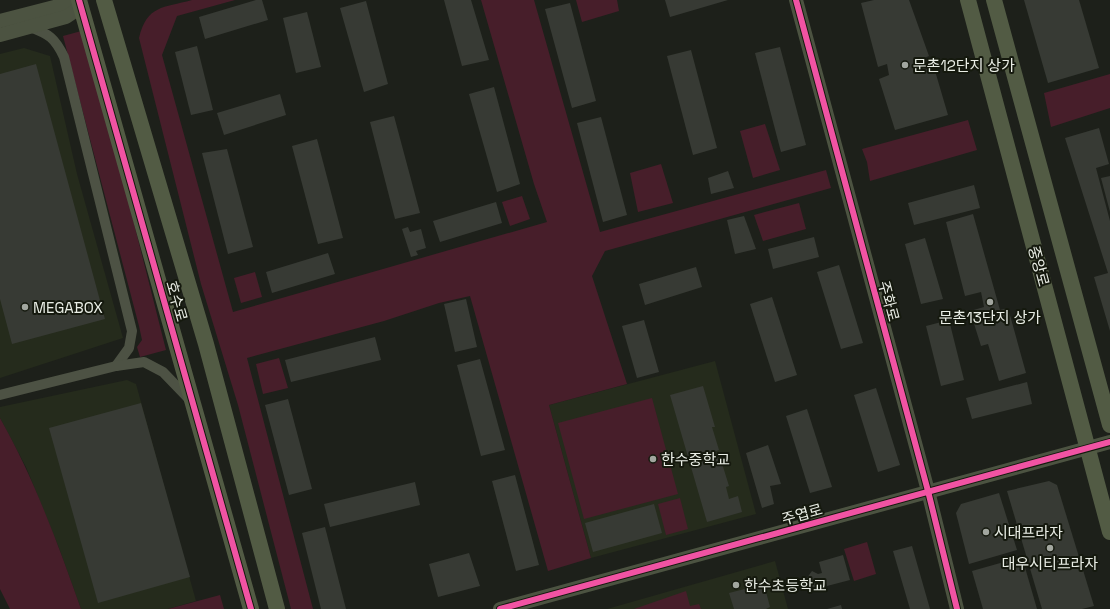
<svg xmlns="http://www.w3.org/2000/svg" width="1110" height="609" viewBox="0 0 1110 609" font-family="'Space Grotesk','Noto Sans KR',sans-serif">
  <rect width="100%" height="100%" fill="#1d201a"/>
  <g fill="#252b1c">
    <polygon points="24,48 50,56 77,174 123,338 0,378 0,54"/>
    <polygon points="715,361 756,514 591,558 549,405"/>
    <polygon points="127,380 136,384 196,601 168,609 81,609 59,548 26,467 0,418 0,407"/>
    <polygon points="775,561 788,609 607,609"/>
  </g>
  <g fill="#471e2a">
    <path d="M192 0H235L177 16 162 55 233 312 547 222 534 184 481 0H534L600 232 826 170 831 188 605 251 592 276 627 384 549 405 591 558 548 571 470 296 439 303 384 321 247 358 313 609H291L238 405 201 284 139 38C147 5 163 8 192 0Z"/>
    <polygon points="576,0 617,0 619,11 582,22"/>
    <polygon points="85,30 166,350 140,357 137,347 142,340 139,326 63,36"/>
    <polygon points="1110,74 1110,108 1051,127 1044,93"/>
    <polygon points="968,120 977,150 870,181 867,162 862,149"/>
    <polygon points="765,124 780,170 753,178 740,131"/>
    <polygon points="661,164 673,203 638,212 630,173"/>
    <polygon points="522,196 530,219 510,226 502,202"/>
    <polygon points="799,203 806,229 763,241 754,215"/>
    <polygon points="255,272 262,297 241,303 234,278"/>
    <polygon points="279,358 288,388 263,394 256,364"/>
    <polygon points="652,398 678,494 584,519 558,423"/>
    <path d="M0 418C34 478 58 544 81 609H10L0 589Z"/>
    <polygon points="680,498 688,529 666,535 658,504"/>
    <polygon points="867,542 876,574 854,581 844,549"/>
    <polygon points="686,591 690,606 699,604 701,609 634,609"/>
    <polygon points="220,595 224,609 168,609"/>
  </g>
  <g fill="#373a34">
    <polygon points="256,0 262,0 268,20 205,39 199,17"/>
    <polygon points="444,0 471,0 489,60 462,66"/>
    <polygon points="665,0 728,0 670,17"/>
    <polygon points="874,0 909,0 929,56 922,59 923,67 933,64 948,115 895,130 879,79 889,75 887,64 878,67 861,3"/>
    <polygon points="1024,0 1079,0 1099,68 1048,83"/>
    <polygon points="366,1 388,84 364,92 340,8"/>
    <polygon points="570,3 596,101 572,108 545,9"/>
    <polygon points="307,12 321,67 296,73 283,18"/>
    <polygon points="197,46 213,110 191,115 175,52"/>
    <polygon points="780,47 806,145 781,152 755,53"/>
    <polygon points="691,50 717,148 693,155 667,56"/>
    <polygon points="36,64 105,319 12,344 0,299 0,74"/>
    <polygon points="494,87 520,184 497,192 469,94"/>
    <polygon points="280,94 286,115 224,135 217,113"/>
    <polygon points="394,116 420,213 395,219 370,122"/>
    <polygon points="601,117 627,215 603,222 577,123"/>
    <polygon points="1099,128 1109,164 1096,168 1110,221 1110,331 1094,277 1108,273 1065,138"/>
    <polygon points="317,139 343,238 318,244 292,146"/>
    <polygon points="227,149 253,247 228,254 202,153"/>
    <polygon points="728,171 734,188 711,194 708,178"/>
    <polygon points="1110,176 1110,212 1101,178"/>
    <polygon points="974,185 980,208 914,225 908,203"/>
    <polygon points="496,202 502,223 440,242 433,221"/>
    <polygon points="973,214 1000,310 1008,308 1026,373 999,381 988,344 981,346 970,311 984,307 981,292 965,296 946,222"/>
    <polygon points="744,216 756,249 735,254 727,220"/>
    <polygon points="408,227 410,232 421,229 426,248 416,251 418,255 411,257 402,229"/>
    <polygon points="814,237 819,257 773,269 768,249"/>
    <polygon points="925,238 943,299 921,304 905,244"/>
    <polygon points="328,253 335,274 272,293 266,272"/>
    <polygon points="839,265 863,343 841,349 817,272"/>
    <polygon points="696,267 702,287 645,305 639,284"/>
    <polygon points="772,297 797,375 775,382 750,304"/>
    <polygon points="466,299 477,347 455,352 444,304"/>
    <polygon points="644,320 659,372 637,378 622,326"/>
    <polygon points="949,320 964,380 941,386 926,326"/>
    <polygon points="375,337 381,360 291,382 285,360"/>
    <polygon points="480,359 505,450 481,456 457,365"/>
    <polygon points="1027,382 1032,404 972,419 966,398"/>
    <polygon points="703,386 715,427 712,427 719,450 716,451 717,458 720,457 729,486 726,487 729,499 738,496 742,512 707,522 670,395"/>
    <polygon points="876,388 900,465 878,472 854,395"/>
    <polygon points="288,399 312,489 289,495 265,405"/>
    <polygon points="141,403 190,577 98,603 49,428"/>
    <polygon points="807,409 832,487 810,493 786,416"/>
    <polygon points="768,445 781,484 770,486 774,504 762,508 746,453"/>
    <polygon points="515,475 539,565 516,571 492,481"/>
    <polygon points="1049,481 1057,485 1094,606 1082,609 1042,609 1007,491"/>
    <polygon points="415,482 420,505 330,527 324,504"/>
    <polygon points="999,493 1017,550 969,564 956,513 961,504"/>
    <polygon points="654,504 662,533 593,552 585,523"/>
    <polygon points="325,527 346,609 321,609 302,533"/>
    <polygon points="912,546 930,609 910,609 893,551"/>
    <polygon points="469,553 480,586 438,597 429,564"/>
    <polygon points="843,555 850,580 827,586 824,578 821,579 816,589 804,582 812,571 818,574 822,573 819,562"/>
    <polygon points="1022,557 1037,609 983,609 972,571"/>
    <polygon points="764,584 770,607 766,609 734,609 729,593"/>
    <polygon points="841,605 842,609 827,609"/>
  </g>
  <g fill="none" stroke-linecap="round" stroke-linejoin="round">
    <g stroke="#4d5244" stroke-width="10">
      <path d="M30 27C49 34 55 38 64 57L132 331 129 348 116 366"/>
      <polyline points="0,395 116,366 144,362 163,372 190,400"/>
    </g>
    <g stroke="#4c5341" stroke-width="14">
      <polyline points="796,0 928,491 957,609"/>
      <polyline points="0,21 62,5 81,7"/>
      <polyline points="0,35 66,17 81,7"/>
      <polyline points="500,609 1110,442"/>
    </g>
    <g stroke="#525b44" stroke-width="16">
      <polyline points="79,0 251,609"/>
      <polyline points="104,0 206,344 277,609"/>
      <polyline points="968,0 1110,532"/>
      <polyline points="994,0 1110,425"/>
    </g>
    <g stroke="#15190e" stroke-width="8">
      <g id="cycleway">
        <polyline points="79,0 251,609"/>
        <polyline points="796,0 928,491 957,609"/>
        <polyline points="500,609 1110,442"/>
      </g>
    </g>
    <use href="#cycleway" stroke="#f153a3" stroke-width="6"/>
  </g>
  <g fill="#a2a69f" stroke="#15190e" stroke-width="1.5">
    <circle cx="905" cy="65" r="4"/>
    <circle cx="990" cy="302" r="4"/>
    <circle cx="25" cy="307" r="4"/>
    <circle cx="653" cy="459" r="4"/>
    <circle cx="986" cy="532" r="4"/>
    <circle cx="1050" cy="548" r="4"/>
    <circle cx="736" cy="585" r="4"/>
  </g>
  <g text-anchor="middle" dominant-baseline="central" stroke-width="4" stroke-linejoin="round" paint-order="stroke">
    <g font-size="15" fill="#eaeee6" stroke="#15190e" text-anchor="start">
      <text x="913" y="65">문촌12단지 상가</text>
      <text x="33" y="307">MEGABOX</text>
      <text x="990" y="317" text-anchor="middle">문촌13단지 상가</text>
      <text x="661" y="459">한수중학교</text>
      <text x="994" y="532">시대프라자</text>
      <text x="1050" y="563" text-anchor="middle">대우시티프라자</text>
      <text x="744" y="585">한수초등학교</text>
    </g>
    <g font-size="15" fill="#eaeee6" stroke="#15190e">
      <text transform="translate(1039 266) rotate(75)">중앙로</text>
      <text transform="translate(177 301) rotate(74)">호수로</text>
      <text transform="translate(889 301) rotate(75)">주화로</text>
      <text transform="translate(802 514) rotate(-16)">주엽로</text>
    </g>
  </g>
</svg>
